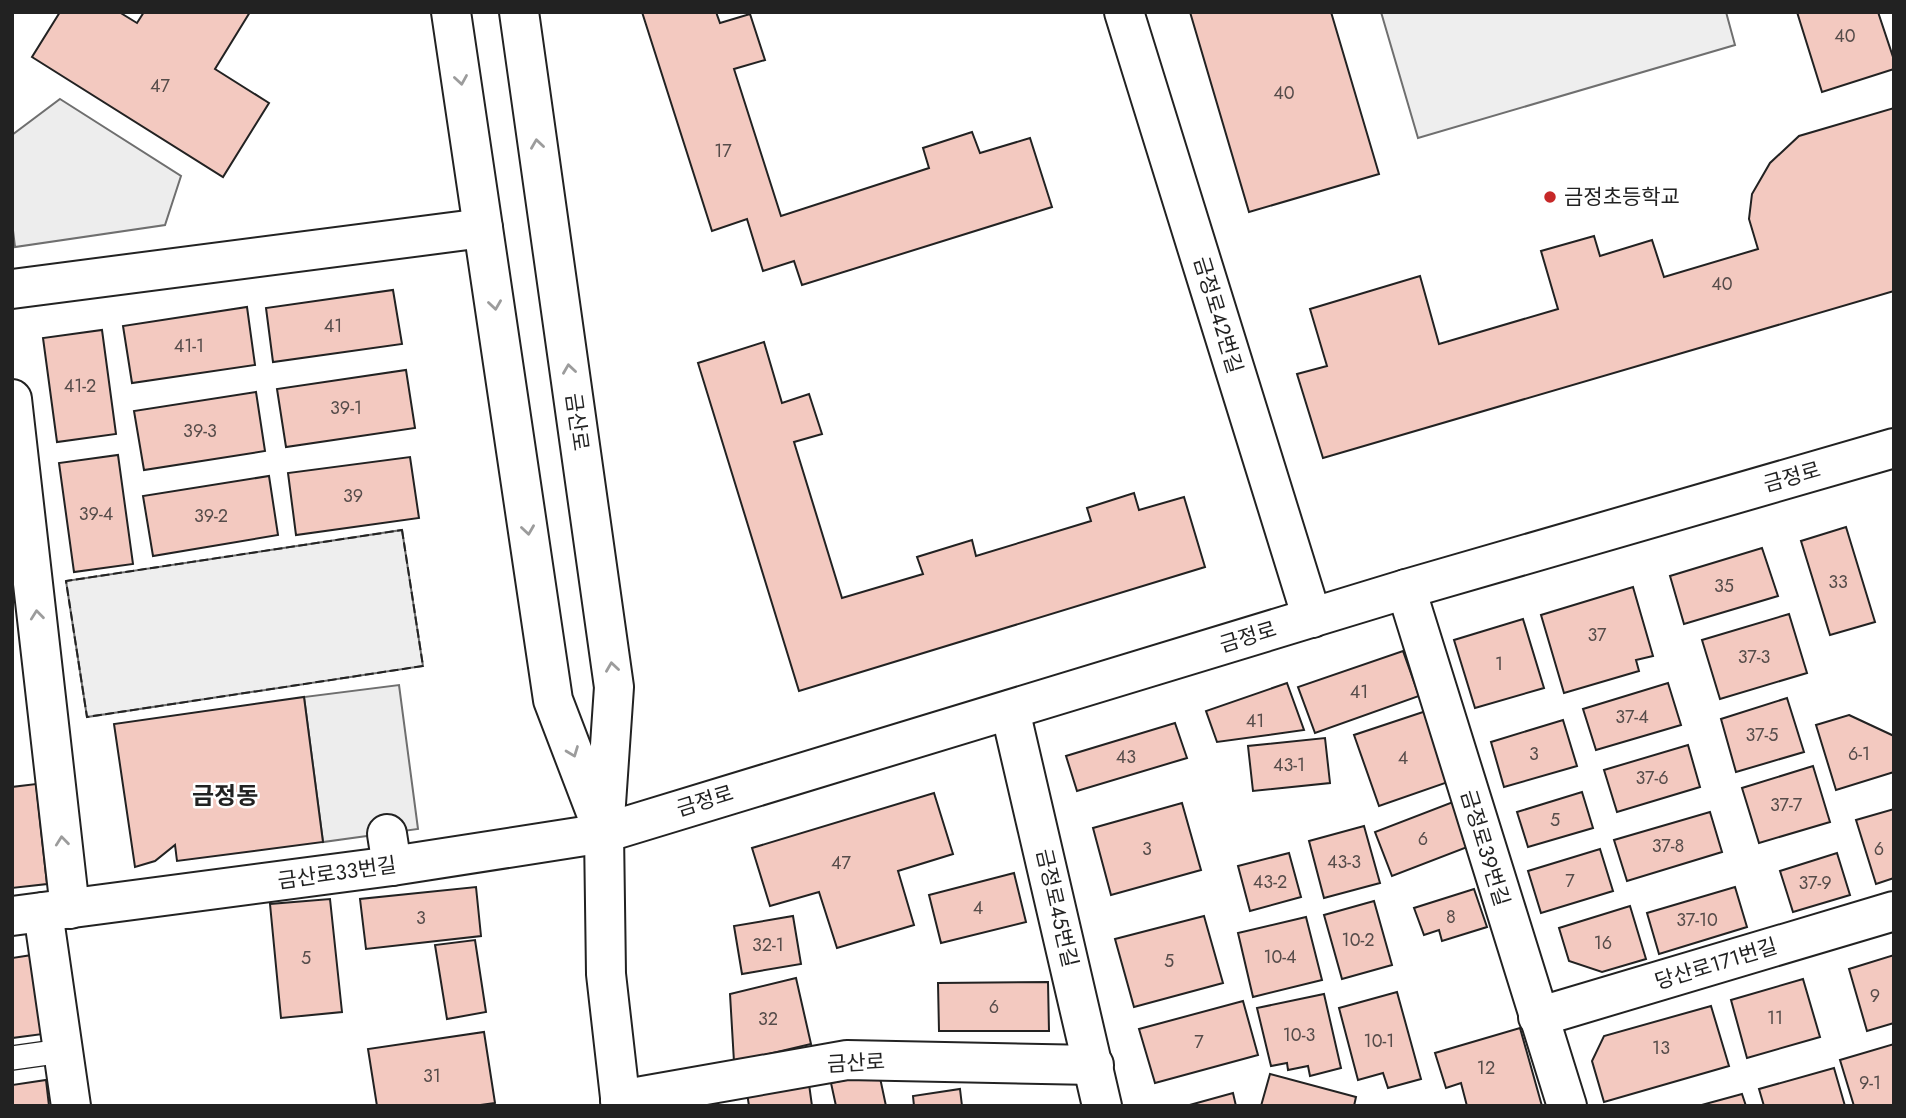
<svg xmlns="http://www.w3.org/2000/svg" width="1906" height="1118" viewBox="0 0 1906 1118" font-family="Jost,'Noto Sans KR',sans-serif">
  <rect width="100%" height="100%" fill="#fff"/>
  <g fill="#eee" stroke="#6f6f6f" stroke-width="2">
    <polygon points="1381,12 1726,12 1735,45 1418,138"/>
    <polygon points="402,530 423,666 87,717 66,581"/>
  </g>
  <g fill="#ededed" stroke="#6f6f6f" stroke-width="2">
    <polygon points="60,99 181,176 165,225 15,247 12,222 12,135"/>
    <polygon points="399,685 418,829 323,842 304,697"/>
  </g>
  <g fill="#f3c9c0" stroke="#222" stroke-width="2">
    <polygon points="60,12 119,12 137,23 144,12 250,12 215,69 269,103 223,177 32,57"/>
    <polygon points="642,12 716,12 720,23 750,14 765,60 734,69 781,216 929,168 923,148 972,132 980,153 1030,138 1052,207 802,285 794,261 763,271 747,219 712,231"/>
    <polygon points="1190,12 1331,12 1379,174 1249,212"/>
    <polygon points="1797,12 1878,12 1894,60 1894,69 1822,92"/>
    <polygon points="1894,108 1894,291 1323,458 1297,374 1327,366 1310,309 1420,276 1439,344 1558,309 1541,251 1594,236 1600,256 1652,240 1664,277 1758,249 1749,219 1752,194 1770,163 1799,136"/>
    <polygon points="393,290 402,344 273,362 266,308"/>
    <polygon points="247,307 255,365 132,383 123,326"/>
    <polygon points="102,330 116,434 57,442 43,338"/>
    <polygon points="764,342 782,403 809,394 822,434 794,442 842,598 923,574 917,557 972,540 976,556 1091,521 1087,508 1134,493 1139,510 1184,497 1205,567 799,691 698,363"/>
    <polygon points="406,370 415,428 286,447 277,389"/>
    <polygon points="256,392 265,451 144,470 134,411"/>
    <polygon points="118,455 133,564 74,572 59,463"/>
    <polygon points="410,457 419,518 296,535 288,473"/>
    <polygon points="269,476 278,535 153,556 143,496"/>
    <polygon points="1846,527 1875,622 1830,635 1801,541"/>
    <polygon points="1762,548 1778,596 1684,624 1670,576"/>
    <polygon points="1633,587 1653,656 1636,660 1639,671 1564,693 1541,615"/>
    <polygon points="1789,614 1807,673 1720,699 1702,640"/>
    <polygon points="1523,619 1544,688 1475,708 1454,640"/>
    <polygon points="1403,651 1419,696 1315,733 1298,687"/>
    <polygon points="1287,683 1304,730 1217,742 1206,711"/>
    <polygon points="1668,683 1681,725 1596,750 1583,709"/>
    <polygon points="304,697 323,842 177,861 175,845 155,861 135,867 114,724"/>
    <polygon points="1787,698 1804,752 1736,772 1721,719"/>
    <polygon points="1426,711 1451,781 1379,806 1354,735"/>
    <polygon points="1849,715 1894,736 1894,772 1836,790 1816,725"/>
    <polygon points="1563,720 1577,766 1504,787 1491,742"/>
    <polygon points="1175,723 1187,758 1077,791 1066,756"/>
    <polygon points="1325,738 1330,783 1253,791 1248,746"/>
    <polygon points="1688,745 1700,787 1617,812 1604,770"/>
    <polygon points="1813,766 1830,822 1759,843 1742,788"/>
    <polygon points="36,784 47,884 12,888 12,787"/>
    <polygon points="1582,792 1593,828 1528,847 1517,812"/>
    <polygon points="934,793 953,854 898,871 914,925 837,948 819,892 770,906 752,848"/>
    <polygon points="1453,802 1470,846 1392,876 1375,832"/>
    <polygon points="1182,803 1201,870 1111,895 1093,828"/>
    <polygon points="1894,809 1894,878 1876,884 1856,820"/>
    <polygon points="1710,812 1722,852 1627,881 1614,840"/>
    <polygon points="1364,826 1380,883 1324,898 1309,841"/>
    <polygon points="1600,849 1613,891 1541,913 1528,871"/>
    <polygon points="1289,853 1301,897 1250,911 1238,866"/>
    <polygon points="1837,853 1850,895 1793,912 1780,871"/>
    <polygon points="1014,873 1026,922 941,943 929,895"/>
    <polygon points="476,887 481,936 366,949 360,899"/>
    <polygon points="1735,887 1747,927 1659,954 1647,913"/>
    <polygon points="1474,889 1487,927 1442,941 1439,930 1424,935 1414,908"/>
    <polygon points="330,899 342,1012 281,1018 270,904"/>
    <polygon points="1374,901 1392,965 1342,979 1324,915"/>
    <polygon points="1630,906 1646,959 1602,972 1569,961 1559,928"/>
    <polygon points="793,916 801,964 742,974 734,926"/>
    <polygon points="1204,916 1223,983 1134,1007 1115,939"/>
    <polygon points="1306,917 1322,980 1253,997 1238,933"/>
    <polygon points="475,940 486,1012 447,1019 435,945"/>
    <polygon points="32,955 43,1034 12,1038 12,958"/>
    <polygon points="1894,955 1894,1023 1867,1031 1849,969"/>
    <polygon points="796,978 811,1044 734,1062 730,994"/>
    <polygon points="1803,979 1820,1037 1747,1058 1731,1000"/>
    <polygon points="1048,982 1049,1031 939,1031 938,983"/>
    <polygon points="1397,992 1421,1079 1388,1088 1383,1073 1358,1080 1339,1008"/>
    <polygon points="1324,994 1341,1068 1310,1076 1308,1066 1288,1070 1287,1063 1271,1066 1257,1008"/>
    <polygon points="1243,1001 1258,1055 1155,1083 1139,1029"/>
    <polygon points="1711,1006 1729,1066 1604,1102 1592,1061 1604,1036"/>
    <polygon points="1520,1028 1542,1106 1467,1106 1461,1083 1446,1088 1435,1053"/>
    <polygon points="484,1032 495,1103 473,1106 377,1106 368,1049"/>
    <polygon points="1894,1044 1894,1106 1854,1106 1840,1060"/>
    <polygon points="1834,1068 1845,1106 1764,1106 1759,1089"/>
    <polygon points="879,1073 886,1106 836,1106 831,1083"/>
    <polygon points="1270,1074 1356,1097 1354,1106 1261,1106"/>
    <polygon points="46,1080 49,1106 12,1106 12,1085"/>
    <polygon points="809,1084 812,1106 749,1106 747,1093"/>
    <polygon points="960,1089 962,1106 914,1106 913,1096"/>
    <polygon points="1233,1093 1236,1106 1186,1106"/>
    <polygon points="1742,1094 1746,1106 1698,1106"/>
  </g>
  <g fill="none" stroke-linecap="round" stroke-linejoin="round">
    <g stroke="#222" stroke-width="26">
      <polyline id="lane" points="12,1058 62,1051"/>
    </g>
    <g stroke="#222" stroke-width="42">
      <g id="street">
        <polyline points="1124,12 1312,618"/>
        <polyline points="12,289 483,228"/>
        <polyline points="12,399 70,909"/>
        <polyline points="1406,589 1567,1106"/>
        <polyline points="1010,710 1102,1106"/>
        <polyline points="387,834 392,866"/>
        <polyline points="43,912 71,1106"/>
        <polyline points="12,916 392,866 604,833"/>
        <polyline points="1538,1017 1894,911"/>
        <polyline points="620,1100 847,1060 1094,1065"/>
      </g>
    </g>
    <g stroke="#222" stroke-width="42">
      <g id="secondary">
        <polyline points="451,12 553,700 600,823"/>
        <polyline points="519,12 614,687 604,833 606,974 621,1106"/>
        <polyline points="604,833 1406,589 1894,448"/>
      </g>
    </g>
    <use href="#lane" stroke="#fff" stroke-width="23"/>
    <use href="#street" stroke="#fff" stroke-width="38"/>
    <use href="#secondary" stroke="#fff" stroke-width="38"/>
    <polygon stroke="#222" stroke-width="2" stroke-dasharray="9 3.5" stroke-linecap="butt" points="402,530 423,666 87,717 66,581"/>
  </g>
  <defs><path id="oneway-chevron" d="M-2-3.5L2.5 0L-2 3.5" fill="none" stroke-width="1.6" stroke-linecap="round" stroke-linejoin="round" transform="scale(1.75)"/></defs>
  <g stroke="#9c9c9c">
    <use href="#oneway-chevron" transform="translate(461 80) rotate(81)"/>
    <use href="#oneway-chevron" transform="translate(537 144) rotate(-98)"/>
    <use href="#oneway-chevron" transform="translate(495 305) rotate(82)"/>
    <use href="#oneway-chevron" transform="translate(569 369) rotate(-98)"/>
    <use href="#oneway-chevron" transform="translate(528 530) rotate(82)"/>
    <use href="#oneway-chevron" transform="translate(37 615) rotate(-96)"/>
    <use href="#oneway-chevron" transform="translate(612 667) rotate(-98)"/>
    <use href="#oneway-chevron" transform="translate(573 752) rotate(69)"/>
    <use href="#oneway-chevron" transform="translate(62 841) rotate(-96)"/>
  </g>
  <circle fill="#c62828" stroke="#fff" stroke-width="2.5" cx="1550" cy="197" r="7"/>
  <g text-anchor="middle" dominant-baseline="central" stroke-width="5" stroke-linejoin="round" paint-order="stroke">
    <g font-size="18" fill="#564c4a">
      <text x="1845" y="36">40</text>
      <text x="160" y="86">47</text>
      <text x="1284" y="93">40</text>
      <text x="723" y="151">17</text>
      <text x="1722" y="284">40</text>
      <text x="333" y="326">41</text>
      <text x="189" y="346">41-1</text>
      <text x="80" y="386">41-2</text>
      <text x="346" y="408">39-1</text>
      <text x="200" y="431">39-3</text>
      <text x="353" y="496">39</text>
      <text x="96" y="514">39-4</text>
      <text x="211" y="516">39-2</text>
      <text x="1838" y="582">33</text>
      <text x="1724" y="586">35</text>
      <text x="1597" y="635">37</text>
      <text x="1754" y="657">37-3</text>
      <text x="1499" y="664">1</text>
      <text x="1359" y="692">41</text>
      <text x="1632" y="717">37-4</text>
      <text x="1255" y="721">41</text>
      <text x="1762" y="735">37-5</text>
      <text x="1534" y="754">3</text>
      <text x="1859" y="754">6-1</text>
      <text x="1126" y="757">43</text>
      <text x="1403" y="758">4</text>
      <text x="1289" y="765">43-1</text>
      <text x="1652" y="778">37-6</text>
      <text x="1786" y="805">37-7</text>
      <text x="1555" y="820">5</text>
      <text x="1423" y="839">6</text>
      <text x="1668" y="846">37-8</text>
      <text x="1147" y="849">3</text>
      <text x="1879" y="849">6</text>
      <text x="1344" y="862">43-3</text>
      <text x="841" y="863">47</text>
      <text x="1570" y="881">7</text>
      <text x="1270" y="882">43-2</text>
      <text x="1815" y="883">37-9</text>
      <text x="978" y="908">4</text>
      <text x="1451" y="917">8</text>
      <text x="421" y="918">3</text>
      <text x="1697" y="920">37-10</text>
      <text x="1358" y="940">10-2</text>
      <text x="1603" y="943">16</text>
      <text x="768" y="945">32-1</text>
      <text x="1280" y="957">10-4</text>
      <text x="306" y="958">5</text>
      <text x="1169" y="961">5</text>
      <text x="1875" y="996">9</text>
      <text x="994" y="1007">6</text>
      <text x="1775" y="1018">11</text>
      <text x="768" y="1019">32</text>
      <text x="1299" y="1035">10-3</text>
      <text x="1379" y="1041">10-1</text>
      <text x="1199" y="1042">7</text>
      <text x="1661" y="1048">13</text>
      <text x="1486" y="1068">12</text>
      <text x="432" y="1076">31</text>
      <text x="1870" y="1083">9-1</text>
    </g>
    <g font-size="21" fill="#222" stroke="#fff" text-anchor="start">
      <text x="1564" y="197">금정초등학교</text>
    </g>
    <g font-size="21" fill="#222" stroke="#fff">
      <text transform="translate(1218 315) rotate(73)">금정로42번길</text>
      <text transform="translate(577 422) rotate(82)">금산로</text>
      <text transform="translate(1792 477) rotate(-16)">금정로</text>
      <text transform="translate(1248 637) rotate(-17)">금정로</text>
      <text transform="translate(705 801) rotate(-17)">금정로</text>
      <text transform="translate(1485 848) rotate(73)">금정로39번길</text>
      <text transform="translate(337 873) rotate(-8)">금산로33번길</text>
      <text transform="translate(1057 908) rotate(77)">금정로45번길</text>
      <text transform="translate(1716 964) rotate(-17)">당산로171번길</text>
      <text transform="translate(856 1063) rotate(-3)">금산로</text>
    </g>
    <g font-size="24" font-weight="bold" fill="#222" stroke="#fff">
      <text x="225" y="795">금정동</text>
    </g>
  </g>
  <rect width="1906" height="1118" fill="none" stroke="#222222" stroke-width="28"/>
</svg>
